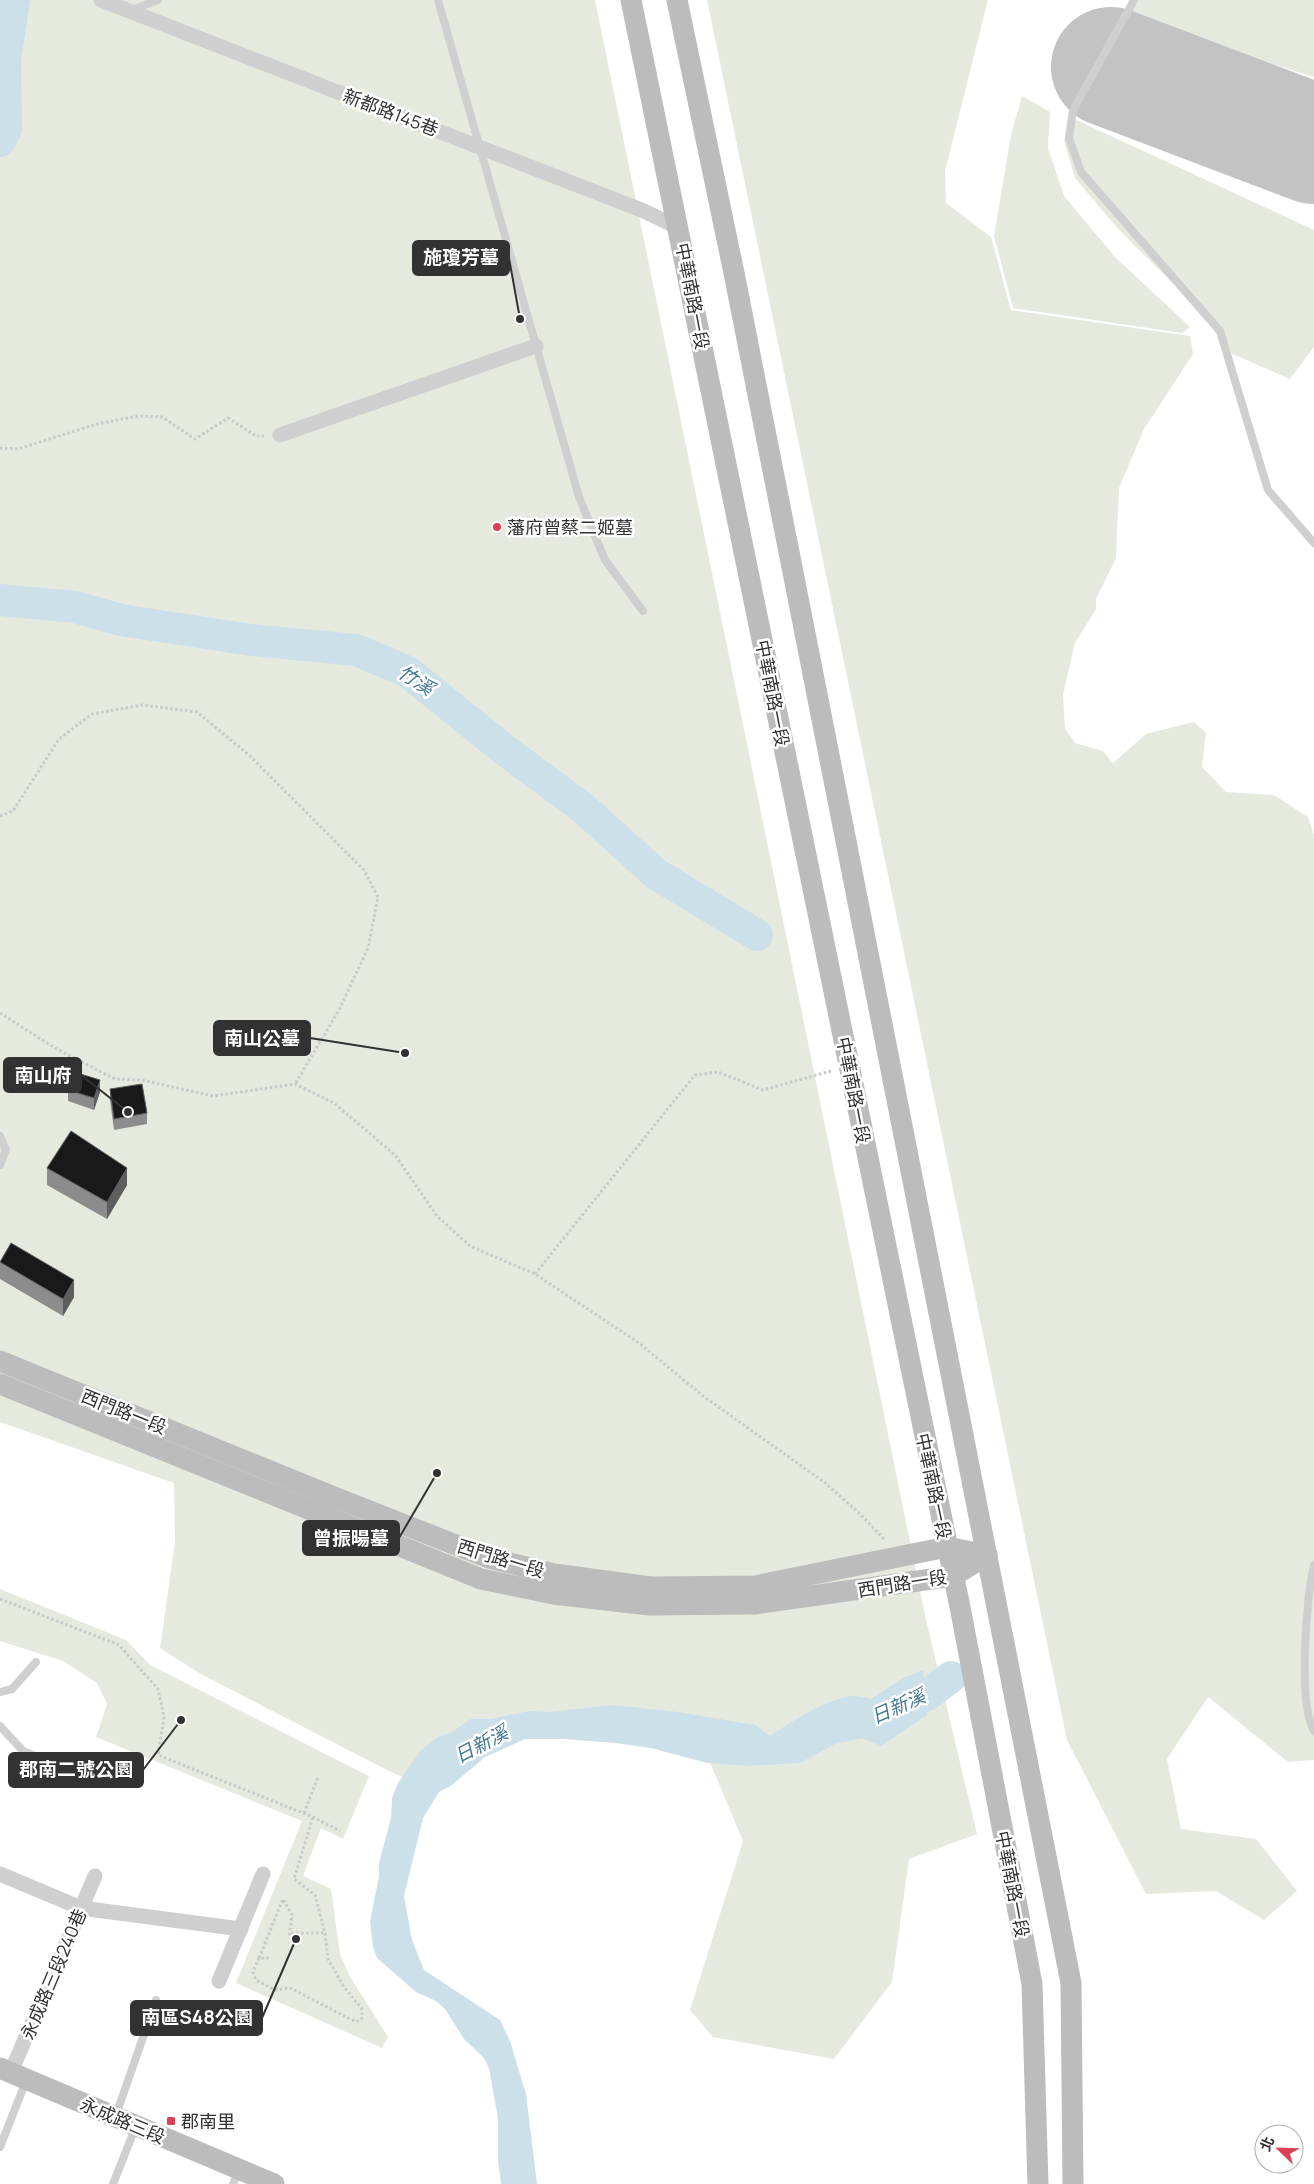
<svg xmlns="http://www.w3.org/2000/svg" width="1314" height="2184" viewBox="0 0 1314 2184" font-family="Manrope,'Noto Sans TC',sans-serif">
  <rect width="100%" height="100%" fill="#fff"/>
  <g fill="#e6eade">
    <polygon points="0,0 595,0 925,1615 977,1834 909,1859 892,1982 834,2059 713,2037 690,2010 743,1841 704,1748 524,1722 419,1784 387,1770 199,1673 160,1648 175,1542 174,1483 0,1422"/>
    <polygon points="707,0 988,0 945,171 946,203 991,237 1011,310 1190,336 1193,354 1144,429 1119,488 1116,558 1096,599 1096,609 1075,643 1063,695 1065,728 1075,743 1103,751 1113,763 1146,734 1194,722 1206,733 1202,767 1226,792 1274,795 1308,817 1314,835 1314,1760 1288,1762 1208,1697 1167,1759 1181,1829 1256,1839 1297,1891 1264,1920 1216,1891 1146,1894 1067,1740"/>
    <polygon points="1137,0 1314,0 1314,77 1228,50 1129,13"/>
    <polygon points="1022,96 1050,112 1048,148 1064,196 1116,258 1190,327 1182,333 1013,308 994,236 1011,135"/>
    <polygon points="1070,117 1314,230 1314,347 1290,379 1228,352 1205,315 1118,229 1075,178 1064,141"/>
    <polygon points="0,1589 126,1640 150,1665 369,1776 343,1839 321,1828 303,1876 331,1889 340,1954 349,1975 388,2037 382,2048 236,1983 302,1821 96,1737 107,1704 97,1683 63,1661 0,1641"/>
  </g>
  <path fill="#cce0ea" d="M923 1670 927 1715 881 1746 862 1738 835 1744 800 1763 747 1766 707 1763 651 1748 615 1743 564 1739H525L485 1757 452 1785 439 1792 423 1818 404 1896 412 1940 424 1970 500 2020 510 2041 526 2094 537 2184H501L498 2160V2119L489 2068 484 2058 464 2039 445 2009 436 2001 416 1992 377 1958 373 1947 370 1921 379 1876V1863L391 1818 392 1798 398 1783 421 1750 438 1737 452 1732 471 1719H491L529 1711 549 1712 613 1705 678 1712 755 1725 770 1736C791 1722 830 1696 855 1696 860 1696 866 1698 871 1699L903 1678Z"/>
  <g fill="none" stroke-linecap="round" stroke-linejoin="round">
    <g stroke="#cce0ea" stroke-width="32">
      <polyline points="0,141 6,129 5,60 14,0"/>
      <polyline points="0,600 75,607 121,620 251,640 356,650 408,672 506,751 583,808 656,874 757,935"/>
      <polyline points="886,1714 927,1695 951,1677"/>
    </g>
    <polyline stroke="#c3c3c3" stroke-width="120" points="1111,67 1314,144"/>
    <g stroke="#c9c9c9" stroke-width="3" stroke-dasharray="2.5 2.5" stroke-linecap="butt">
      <polyline points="0,448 18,449 97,424 138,416 162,417 195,439 228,418 256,436 264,436"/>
      <polyline points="0,816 13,811 59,739 92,714 142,705 197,712 249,755 364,870 378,897 368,948 339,1010 295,1084"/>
      <polyline points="0,1013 55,1048 115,1079 142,1080 213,1096 295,1084 334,1103 395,1155 437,1216 470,1246 535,1274 639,1343 703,1396 824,1482 859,1513 885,1540"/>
      <polyline points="535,1274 695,1075 718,1072 763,1090 831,1071"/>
      <polyline points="0,1599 119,1645 158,1689 164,1717 158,1755 313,1817 340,1831"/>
      <polyline points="304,1813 318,1777"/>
      <polyline points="291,1933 325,1933"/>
      <polyline points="259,1958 253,1972 256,1980 275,1990 290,1988 356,2022 362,2018 362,2009 344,1987 328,1959 325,1933 315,1895 294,1879 313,1817"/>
      <polyline points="269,1958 259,1958 283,1899 292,1915 289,1938"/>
    </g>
    <g stroke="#cfcfcf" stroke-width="8">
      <polyline points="438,0 579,497 605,560 643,611"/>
      <polyline points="1134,0 1073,110 1069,138 1081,172 1220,331 1268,490 1314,543"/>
      <polyline points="132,10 158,0"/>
      <polyline points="0,1136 6,1150 0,1165"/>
      <path d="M1314 1565C1306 1598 1298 1703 1314 1731"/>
      <polyline points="0,1692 12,1689 36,1662"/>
      <polyline points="0,1726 23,1751 69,1771 130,1780"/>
      <polyline points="116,2115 156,2000"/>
      <polyline points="0,2147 26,2081"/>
      <polyline points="113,2184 136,2126"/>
      <polyline points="233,2184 239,2170"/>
    </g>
    <g stroke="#cfcfcf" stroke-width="15">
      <polyline points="101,0 644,211 679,228"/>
      <polyline points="280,435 536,346"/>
      <polyline points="0,1874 81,1908 241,1929"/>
      <polyline points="219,1981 263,1874"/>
      <polyline points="11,2072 95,1876"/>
    </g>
    <g stroke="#bcbcbc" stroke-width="21">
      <polyline points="631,0 960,1607 1032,1984 1038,2184"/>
      <polyline points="677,0 734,273 1071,1983 1073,2184"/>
      <polyline points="0,1361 334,1497 489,1558 554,1574 651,1587 755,1586 947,1547 987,1555"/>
      <polyline points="0,1384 481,1579 553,1594 649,1605 754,1604 953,1576 987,1555"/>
      <polyline points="0,2068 274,2184"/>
    </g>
  </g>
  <g fill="#8c8c8c">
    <polygon points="110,1089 147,1113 147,1124 114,1130 110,1100"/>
    <polygon points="68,1090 100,1092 94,1110 68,1101"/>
    <polygon points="47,1168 127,1185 107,1219 47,1185"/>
    <polygon points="0,1262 74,1297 63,1316 0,1279"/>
  </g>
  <g fill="#5e5e5e">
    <polygon points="100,1080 100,1092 94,1110 94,1098"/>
    <polygon points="127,1168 127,1185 107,1219 107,1202"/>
    <polygon points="74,1280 74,1297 63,1316 63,1299"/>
  </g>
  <g fill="#191919" stroke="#5e5e5e">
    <polygon points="74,1072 100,1080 94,1098 68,1090"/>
    <polygon points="142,1084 147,1113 114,1119 110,1089"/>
    <polygon points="71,1131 127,1168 107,1202 47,1168"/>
    <polygon points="11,1243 74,1280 63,1299 0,1262"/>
  </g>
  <g fill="#dd4056" stroke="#fff" stroke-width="2">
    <circle cx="497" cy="527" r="5"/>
    <rect x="166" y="2116" width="10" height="10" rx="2.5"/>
  </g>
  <g text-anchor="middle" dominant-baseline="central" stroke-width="5" stroke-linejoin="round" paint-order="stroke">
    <g font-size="18" fill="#323232" stroke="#fff">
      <text transform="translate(391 112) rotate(21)">新都路145巷</text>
      <text transform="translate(693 296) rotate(79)">中華南路一段</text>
      <text transform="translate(773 693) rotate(79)">中華南路一段</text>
      <text transform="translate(854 1090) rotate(79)">中華南路一段</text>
      <text transform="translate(124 1411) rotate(22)">西門路一段</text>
      <text transform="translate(934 1486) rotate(78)">中華南路一段</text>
      <text transform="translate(501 1558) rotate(17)">西門路一段</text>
      <text transform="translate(902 1583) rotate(-9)">西門路一段</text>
      <text transform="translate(1013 1884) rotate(79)">中華南路一段</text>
      <text transform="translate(53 1974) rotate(-67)">永成路三段240巷</text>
      <text transform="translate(123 2120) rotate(23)">永成路三段</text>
    </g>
    <g font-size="18" fill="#323232" stroke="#fff" text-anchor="start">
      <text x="507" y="527">藩府曾蔡二姬墓</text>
      <text x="181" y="2121">郡南里</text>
    </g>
    <g font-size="19" font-style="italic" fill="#437891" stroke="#fff">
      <text transform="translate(416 680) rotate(33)">竹溪</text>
      <text transform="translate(898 1706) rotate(-24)">日新溪</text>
      <text transform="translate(481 1744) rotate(-28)">日新溪</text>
    </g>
  </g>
  <path fill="none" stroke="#323232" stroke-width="2" d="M520 319L509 258M405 1053L310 1038M128 1112L81 1075M437 1473L399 1538M181 1720L143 1770M296 1939L262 2018"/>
  <g fill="#323232" stroke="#fff" stroke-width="2">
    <circle cx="520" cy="319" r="5"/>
    <circle cx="405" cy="1053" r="5"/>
    <circle cx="128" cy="1112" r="5"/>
    <circle cx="437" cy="1473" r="5"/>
    <circle cx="181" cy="1720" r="5"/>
    <circle cx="296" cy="1939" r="5"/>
  </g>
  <g fill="#323232" stroke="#323232" stroke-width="2">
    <rect x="413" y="241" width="96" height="34" rx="5"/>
    <rect x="214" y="1021" width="96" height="34" rx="5"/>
    <rect x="4" y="1058" width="77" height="34" rx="5"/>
    <rect x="303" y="1521" width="96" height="34" rx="5"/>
    <rect x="9" y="1753" width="134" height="34" rx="5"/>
    <rect x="131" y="2001" width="131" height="34" rx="5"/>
  </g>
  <g font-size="19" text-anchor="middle" font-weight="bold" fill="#fff">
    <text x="461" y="264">施瓊芳墓</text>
    <text x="262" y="1045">南山公墓</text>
    <text x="43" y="1082">南山府</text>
    <text x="351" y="1545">曾振暘墓</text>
    <text x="76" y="1776">郡南二號公園</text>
    <text x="197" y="2024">南區S48公園</text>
  </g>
  <g transform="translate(1279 2149) rotate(293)"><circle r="24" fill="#ffffff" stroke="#adadad"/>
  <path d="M0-4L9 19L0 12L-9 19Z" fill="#dd4056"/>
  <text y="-8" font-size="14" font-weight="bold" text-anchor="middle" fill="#323232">北</text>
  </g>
</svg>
